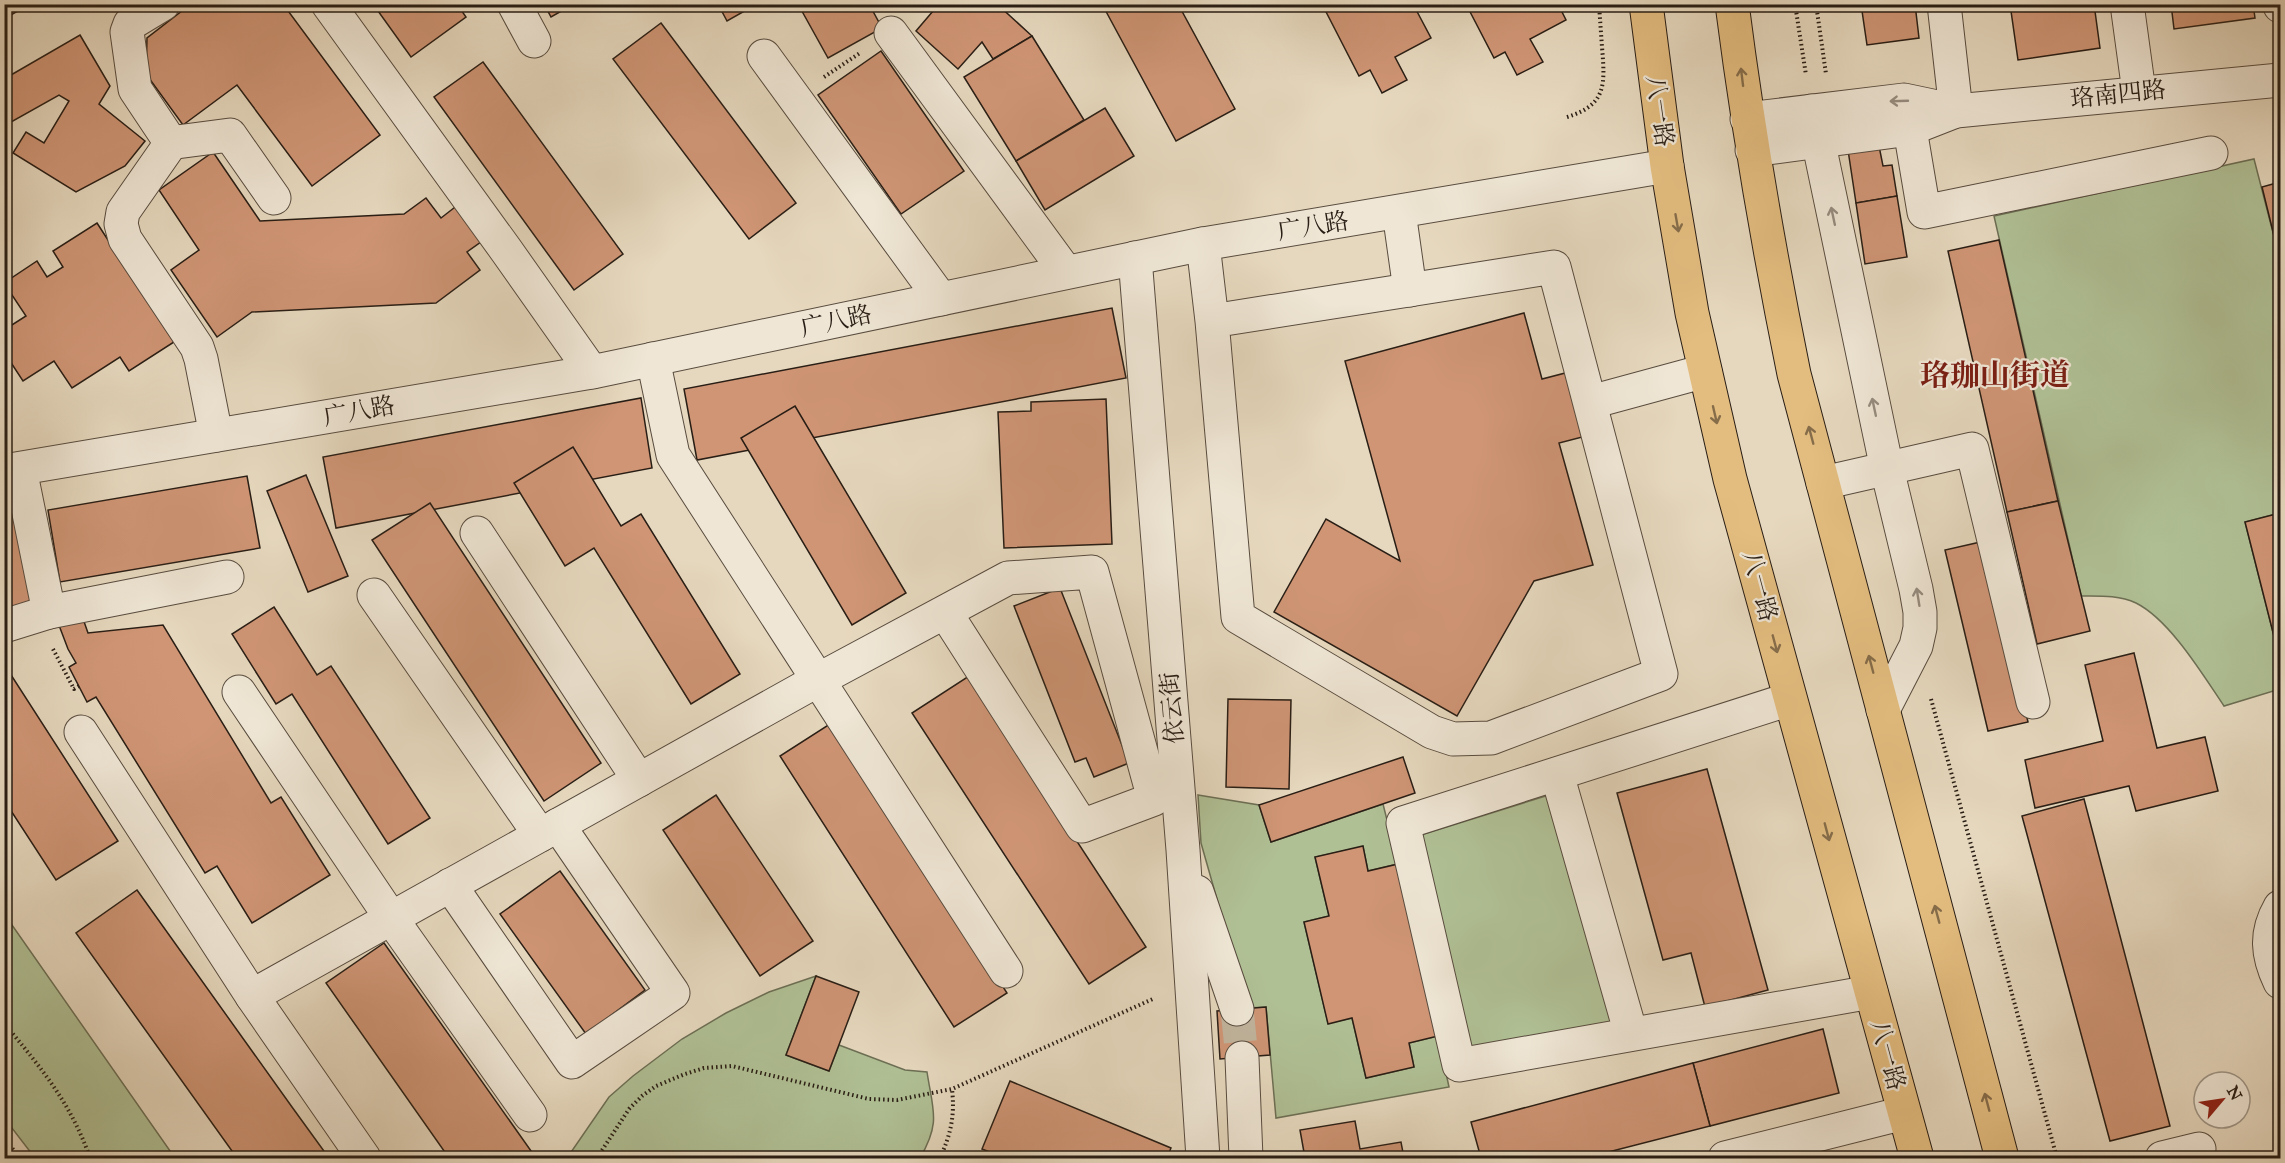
<svg xmlns="http://www.w3.org/2000/svg" width="2285" height="1163" viewBox="0 0 2285 1163" font-family="'IM FELL Great Primer','Noto Serif SC',serif">
  <rect width="100%" height="100%" fill="#e6d8be"/>
  <filter id="stains"><feTurbulence type="fractalNoise" baseFrequency=".00333" numOctaves="4"/><feColorMatrix values="0 0 0 0 .2 0 0 0 0 .09 0 0 0 0 .02 0 0 0 .5 -.17"/></filter>
  <radialGradient id="worn" r=".72"><stop offset=".6" stop-color="#630" stop-opacity="0"/><stop offset="1" stop-color="#630" stop-opacity=".3"/></radialGradient>
  <g fill="#b0c095" stroke="#6c6f55" stroke-width="1.5">
    <path d="M2254 159 2280 260V513L2245 522 2280 660V689L2224 706C2203 675 2170 620 2136 603 2119 595 2100 596 2081 596L1994 216Z"/>
    <polygon points="1552,794 1617,1024 1470,1048 1421,835"/>
    <polygon points="1198,795 1259,805 1271,842 1383,804 1398,864 1368,871 1363,847 1315,857 1329,916 1304,922 1328,1023 1352,1018 1366,1078 1414,1067 1409,1043 1438,1036 1449,1087 1276,1118 1266,1007 1248,1008 1201,843"/>
    <polygon points="4,915 5,915 175,1158 35,1158 5,1119"/>
    <path d="M816 976 786 1055 829 1071 839 1045 905 1070 927 1072C933 1111 941 1122 920 1158H567L609 1097 633 1076 682 1039 726 1013 769 992Z"/>
  </g>
  <g fill="#cf9575" stroke="#291e15" stroke-width="1.5">
    <polygon points="4,4 30,4 4,19"/>
    <polygon points="191,4 283,4 380,135 312,186 237,85 183,125 146,74 147,38"/>
    <polygon points="373,4 457,4 466,17 411,57"/>
    <polygon points="544,4 574,4 551,17"/>
    <polygon points="718,4 757,4 727,21"/>
    <polygon points="798,4 869,4 882,28 828,58"/>
    <polygon points="939,4 997,4 1032,36 993,59 982,42 958,69 916,31"/>
    <polygon points="1102,4 1178,4 1235,109 1176,141"/>
    <polygon points="1322,4 1413,4 1431,38 1395,57 1407,80 1382,93 1370,70 1359,76"/>
    <polygon points="1466,4 1558,4 1566,20 1530,39 1543,62 1517,75 1505,52 1494,58"/>
    <polygon points="1861,4 1915,4 1919,38 1867,45"/>
    <polygon points="2010,4 2094,4 2100,48 2018,60"/>
    <polygon points="2171,4 2253,4 2255,18 2174,29"/>
    <polygon points="661,23 796,203 749,239 613,59"/>
    <polygon points="80,35 110,86 99,104 145,141 125,166 76,192 13,153 26,132 44,143 69,101 59,95 4,126 4,79"/>
    <polygon points="1032,36 1084,120 1016,161 964,77"/>
    <polygon points="881,51 964,171 901,214 818,95"/>
    <polygon points="483,62 623,254 574,290 434,97"/>
    <polygon points="1105,108 1134,156 1045,210 1016,161"/>
    <polygon points="1879,146 1883,166 1892,165 1897,196 1856,203 1848,150"/>
    <polygon points="213,152 260,221 404,214 426,198 441,218 459,204 485,239 467,252 480,270 436,303 252,312 217,337 171,270 199,250 159,190"/>
    <polygon points="2280,182 2280,260 2262,187"/>
    <polygon points="1897,196 1907,257 1865,264 1856,203"/>
    <polygon points="97,223 174,342 129,371 120,357 72,388 54,361 23,381 4,352 4,330 26,316 4,283 37,261 47,277 63,267 53,251"/>
    <polygon points="1999,240 2058,501 2007,512 1948,251"/>
    <polygon points="1112,308 1126,378 697,460 684,389"/>
    <polygon points="1524,313 1542,379 1573,371 1590,435 1559,443 1593,565 1534,581 1457,716 1274,612 1326,519 1400,561 1345,361"/>
    <polygon points="641,398 652,468 336,528 323,457"/>
    <polygon points="1106,399 1112,544 1004,548 998,412 1031,411 1031,402"/>
    <polygon points="795,406 906,593 852,625 741,438"/>
    <polygon points="573,447 621,526 641,514 740,674 691,704 594,548 565,566 514,483"/>
    <polygon points="306,475 348,576 308,592 267,491"/>
    <polygon points="247,476 260,548 60,582 48,510"/>
    <polygon points="2058,501 2090,631 2037,644 2007,512"/>
    <polygon points="430,503 601,763 544,801 372,540"/>
    <polygon points="22,506 39,602 4,608 4,509"/>
    <polygon points="2280,513 2280,660 2245,522"/>
    <polygon points="1985,541 2028,722 1988,731 1945,550"/>
    <polygon points="1060,588 1129,763 1094,777 1086,758 1075,762 1014,606"/>
    <polygon points="274,607 317,675 331,666 430,818 388,844 292,694 276,704 232,634"/>
    <polygon points="81,613 88,633 163,625 271,803 281,797 330,875 252,923 217,866 205,873 96,697 87,702 69,667 76,663 68,649 57,620"/>
    <polygon points="2134,653 2157,748 2205,737 2218,791 2136,811 2129,786 2035,808 2025,760 2103,741 2085,665"/>
    <polygon points="4,664 118,841 56,880 4,800"/>
    <polygon points="969,676 1146,947 1089,984 912,713"/>
    <polygon points="1228,699 1291,700 1289,789 1226,787"/>
    <polygon points="833,722 1007,993 954,1027 780,756"/>
    <polygon points="1403,757 1415,793 1271,842 1259,805"/>
    <polygon points="1707,769 1768,990 1705,1007 1691,953 1663,960 1617,793"/>
    <polygon points="716,795 813,941 760,976 663,830"/>
    <polygon points="2084,799 2170,1126 2110,1141 2022,816"/>
    <polygon points="1363,846 1368,871 1398,864 1438,1036 1409,1043 1414,1067 1366,1078 1352,1018 1328,1024 1304,922 1329,916 1315,857"/>
    <polygon points="560,871 645,990 586,1034 500,914"/>
    <polygon points="137,890 292,1107 329,1158 237,1158 76,933"/>
    <polygon points="384,943 536,1158 449,1158 326,983"/>
    <polygon points="816,976 859,992 829,1071 786,1055"/>
    <polygon points="1266,1007 1270,1055 1220,1059 1217,1011"/>
    <polygon points="1823,1029 1839,1093 1710,1126 1693,1063"/>
    <polygon points="1693,1063 1710,1126 1585,1158 1481,1158 1471,1122"/>
    <polygon points="1010,1081 1171,1148 1167,1158 1005,1158 982,1149"/>
    <polygon points="1355,1121 1360,1149 1401,1142 1404,1158 1305,1158 1300,1130"/>
  </g>
  <g fill="none" stroke-linecap="round" stroke-linejoin="round">
    <polyline stroke="#c0b39c" stroke-width="33" stroke-dasharray="33 16" stroke-linecap="butt" points="1237,1009 1242,1058"/>
    <g stroke="#584c3f" stroke-width="35">
      <g id="minor">
        <polyline points="163,4 130,24 127,32 135,89 169,140 169,146 123,212 121,224 125,239 197,347 201,359 216,435"/>
        <polyline points="328,4 506,250 592,372"/>
        <polyline points="514,4 534,41"/>
        <polyline points="1944,4 1956,111"/>
        <polyline points="2127,4 2139,92"/>
        <polyline points="2280,4 2280,6"/>
        <polyline points="891,33 1066,272"/>
        <polyline points="764,56 941,299"/>
        <polyline points="1812,111 1887,469 1916,589 1920,612 1920,628 1916,646 1883,710"/>
        <polyline points="1747,119 1904,100 1956,111"/>
        <polyline points="1910,129 1924,212 2211,153"/>
        <polyline points="169,143 230,135 274,198"/>
        <polyline points="1752,150 1910,129 1956,111 2280,80"/>
        <polyline points="1399,212 1410,290"/>
        <polyline points="1203,244 1212,321 1238,617 1432,732 1453,739 1491,738 1661,674 1554,267 1212,321"/>
        <polyline points="1135,258 1183,850 1203,1158"/>
        <polyline points="653,359 673,455 1006,971"/>
        <polyline points="1591,402 1705,371"/>
        <polyline points="20,469 49,612"/>
        <polyline points="4,471 592,372 1203,244 1667,166"/>
        <polyline points="1823,483 1972,449 2033,702"/>
        <polyline points="477,533 639,780"/>
        <polyline points="374,595 540,835"/>
        <polyline points="4,626 49,612 227,577"/>
        <polyline points="239,692 391,918 530,1115"/>
        <polyline points="1790,699 1403,823 1459,1065 1871,992"/>
        <polyline points="81,732 252,996 364,1158"/>
        <polyline points="1557,774 1631,1034"/>
        <polyline points="450,885 572,1062 673,993 558,825"/>
        <polyline points="1197,892 1237,1009"/>
        <path d="M2280 907C2265 933 2267 955 2280 982"/>
        <polyline points="252,996 818,680 1008,578 1092,572 1154,799 1082,826 945,612"/>
        <polyline points="1242,1058 1246,1158"/>
        <polyline points="1725,1158 1904,1113"/>
        <polyline points="2162,1158 2199,1149"/>
      </g>
    </g>
    <g stroke="#291e15" stroke-width="35">
      <g id="major">
        <polyline points="1646,4 1667,166 1692,313 1730,479 1917,1158"/>
        <path d="M1732 4C1748 129 1769 251 1794 374L2002 1158"/>
      </g>
    </g>
    <g stroke="#291e15" stroke-width="4" stroke-dasharray="1.5 3" stroke-linecap="butt">
      <polyline points="1795,4 1806,75"/>
      <polyline points="1816,4 1826,74"/>
      <polyline points="824,77 860,53"/>
      <path d="M1567 117C1607 105 1605 84 1602 47 1601 33 1600 19 1599 4"/>
      <polyline points="53,649 74,689 79,686"/>
      <polyline points="1931,699 2057,1158"/>
      <path d="M4 1023C41 1068 71 1103 90 1158"/>
      <polyline points="4,1138 20,1158"/>
      <polyline points="597,1158 629,1109 642,1096 656,1086 685,1074 704,1068 732,1066 869,1099 897,1100 952,1089 1155,998"/>
      <path d="M940 1158C951 1134 955 1115 952 1089"/>
    </g>
    <use href="#minor" stroke="#efe6d5" stroke-width="33"/>
    <use href="#major" stroke="#e3bc7f" stroke-width="33"/>
  </g>
  <defs><path id="oneway-shaft" d="M-6 0H5M1.5-3L5.5 0L1.5 3" fill="none" stroke-width="1.6" stroke-linecap="round" stroke-linejoin="round" transform="scale(1.5)"/></defs>
  <g stroke="#866d4a">
    <use href="#oneway-shaft" transform="translate(1742 77) rotate(-97)"/>
    <use href="#oneway-shaft" transform="translate(1677 223) rotate(80)"/>
    <use href="#oneway-shaft" transform="translate(1715 415) rotate(77)"/>
    <use href="#oneway-shaft" transform="translate(1811 435) rotate(-105)"/>
    <use href="#oneway-shaft" transform="translate(1775 644) rotate(75)"/>
    <use href="#oneway-shaft" transform="translate(1871 664) rotate(-105)"/>
    <use href="#oneway-shaft" transform="translate(1827 832) rotate(75)"/>
    <use href="#oneway-shaft" transform="translate(1937 914) rotate(-105)"/>
    <use href="#oneway-shaft" transform="translate(1987 1102) rotate(-105)"/>
  </g>
  <g stroke="#968c7f">
    <use href="#oneway-shaft" transform="translate(1899 101) rotate(178)"/>
    <use href="#oneway-shaft" transform="translate(1833 216) rotate(-102)"/>
    <use href="#oneway-shaft" transform="translate(1874 407) rotate(-102)"/>
    <use href="#oneway-shaft" transform="translate(1918 597) rotate(-99)"/>
  </g>
  <g text-anchor="middle" dominant-baseline="central" stroke-width="4.5" stroke-linejoin="round" paint-order="stroke">
    <g font-size="24" fill="#291e15" stroke="#efe6d5">
      <text transform="translate(2118 94) rotate(-6)">珞南四路</text>
      <text transform="translate(1660 111) rotate(82)">八一路</text>
      <text transform="translate(1313 226) rotate(-9)">广八路</text>
      <text transform="translate(836 321) rotate(-12)">广八路</text>
      <text transform="translate(359 411) rotate(-10)">广八路</text>
      <text transform="translate(1760 586) rotate(75)">八一路</text>
      <text transform="translate(1172 708) rotate(-95)">依云街</text>
      <text transform="translate(1888 1055) rotate(75)">八一路</text>
    </g>
    <g font-size="30" font-weight="bold" fill="#7a1f14" stroke="#efe6d5">
      <text x="1995" y="375">珞珈山街道</text>
    </g>
  </g>
  <rect width="2285" height="1163" fill="none" stroke="#e6d8be" stroke-width="24"/>
  <rect x="6" y="6" width="2273" height="1151" fill="none" stroke="#291e15" stroke-width="3"/>
  <rect x="12" y="12" width="2261" height="1139" fill="none" stroke="#291e15" stroke-width="1.5"/>
  <g transform="translate(2222 1100) rotate(61)"><circle r="28" fill="#efe6d5" stroke="#a09688" stroke-width="1.5"/>
  <path d="M0-4.5L10 22L0 15L-10 22Z" fill="#8f2418"/>
  <text y="-9" font-size="16" font-weight="bold" text-anchor="middle" fill="#291e15">N</text>
  </g>
  <rect width="100%" height="100%" filter="url(#stains)"/>
  <rect width="100%" height="100%" fill="url(#worn)"/>
</svg>
